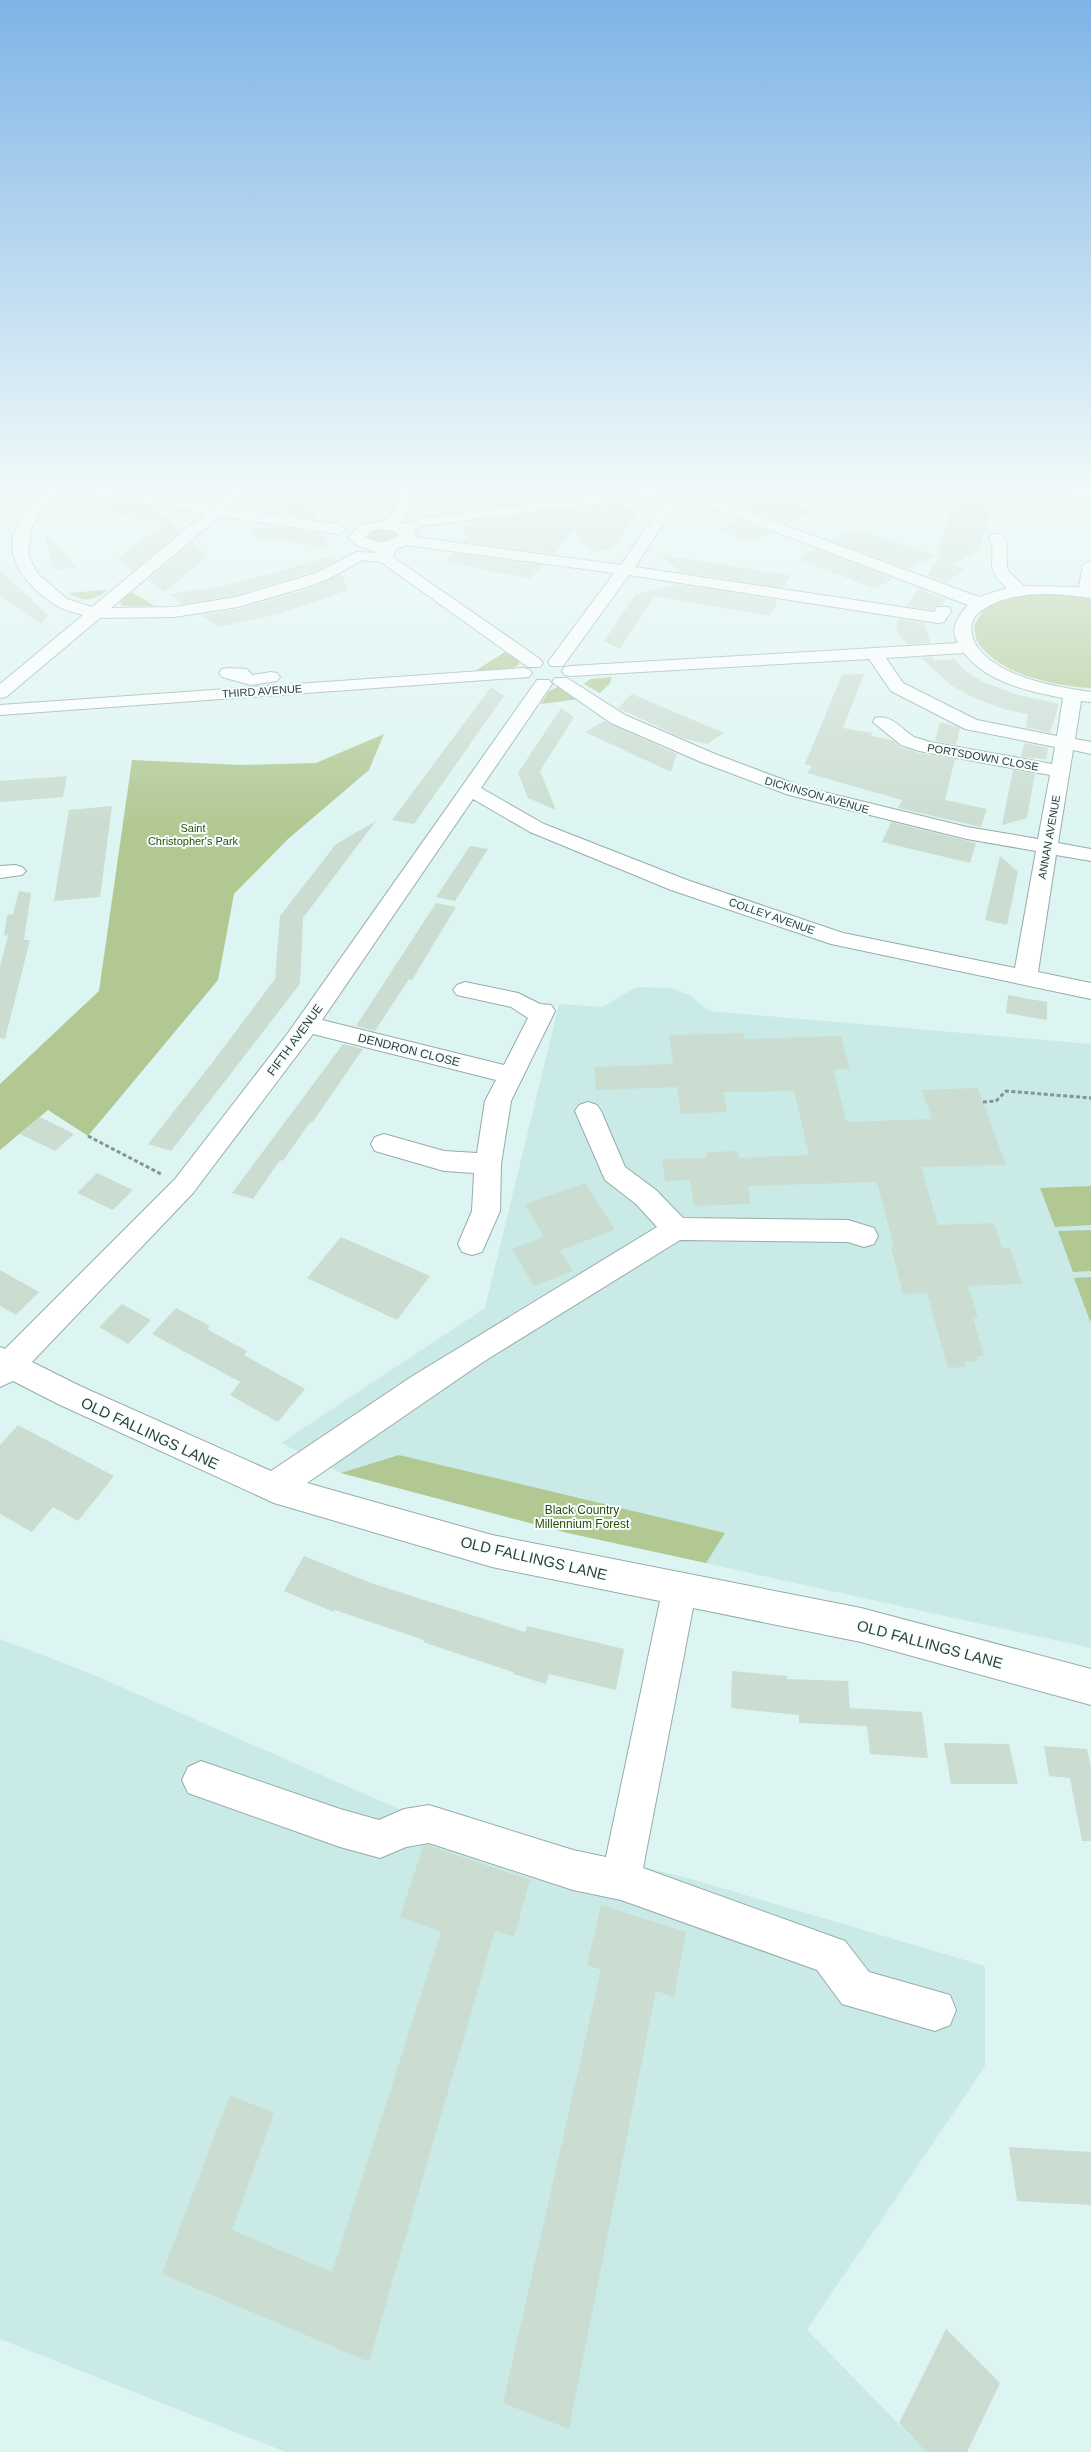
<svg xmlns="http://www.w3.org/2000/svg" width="1091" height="2452" viewBox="0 0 1091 2452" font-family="Helvetica,sans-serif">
  <rect width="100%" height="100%" fill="#ddf5f2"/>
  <g fill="#c9eae6">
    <polygon points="636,987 671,988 691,996 709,1011 1091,1044 1091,1648 568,1533 341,1473 281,1443 485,1308 559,1004 603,1007"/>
    <polygon points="0,1639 92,1674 401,1810 592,1854 698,1881 985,1966 985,2066 807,2330 926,2452 286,2452 0,2339"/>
  </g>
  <g fill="#b1c893">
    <path d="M389 527 402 535C391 542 377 546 366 537L371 530Z"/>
    <path d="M107 590C92 602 85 602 68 593Z"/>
    <polygon points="132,592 155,606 122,606 120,601"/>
    <path d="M1064 594 1091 598V688C1055 686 998 675 977 641 975 637 975 631 974 626 977 621 980 614 984 610 1006 593 1038 595 1064 594Z"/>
    <polygon points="505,652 519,661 519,665 506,670 475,671"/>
    <polygon points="612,677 610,683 600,693 584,684 590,679"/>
    <polygon points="558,687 579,699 541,704 549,691"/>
    <polygon points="384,734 369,770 288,839 234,894 218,980 88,1136 48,1110 0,1150 0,1084 99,991 132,760 241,765 316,763"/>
    <polygon points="1091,1186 1091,1225 1055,1227 1040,1188"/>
    <polygon points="1091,1230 1091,1271 1073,1272 1058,1231"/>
    <polygon points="1091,1277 1091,1321 1090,1321 1074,1278"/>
    <polygon points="399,1455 725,1533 706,1563 568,1533 341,1473"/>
  </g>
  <g fill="#cbddd1">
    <polygon points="579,486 611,486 608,493 487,508 499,496 497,494"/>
    <polygon points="757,490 815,511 787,524 749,510"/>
    <polygon points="958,490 996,492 980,549 954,565 966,570 945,582 927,576 942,551 937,554"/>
    <polygon points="264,497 310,504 317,519 289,515"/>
    <polygon points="114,501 155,507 180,531 133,571 118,558 165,523 99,511"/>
    <polygon points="619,503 640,511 612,549 591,552 574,530 553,554 464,542 470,536 462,534 475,521"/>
    <polygon points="739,520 771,532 751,542 719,529"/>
    <polygon points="277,527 323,534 329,548 251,536 251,529"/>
    <polygon points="855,528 935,555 909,569 832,541"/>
    <polygon points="45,531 76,567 57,571 51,564"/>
    <polygon points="192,542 208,556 165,592 147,580"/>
    <polygon points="817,549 893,579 875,589 799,559"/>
    <polygon points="454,553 543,565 530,579 445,562"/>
    <polygon points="661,555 790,575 784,588 680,572"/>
    <polygon points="333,556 335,561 315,571 236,595 183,604 169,594 224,586"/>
    <polygon points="0,570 48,615 41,624 0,595"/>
    <polygon points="341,574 348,590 282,613 219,627 200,615 239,609 308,589"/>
    <polygon points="677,584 778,600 770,616 654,596 620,649 604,641 636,594"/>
    <polygon points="919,588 928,593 946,599 942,605 937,605 933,610 907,606"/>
    <polygon points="899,619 925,623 930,643 907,644 898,635 896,624"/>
    <polygon points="933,657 934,661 954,659 967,672 983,682 1015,694 1059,704 1050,733 1026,727 1028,714 1004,709 974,698 952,686 921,658"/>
    <polygon points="864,674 843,728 872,733 871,736 892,740 900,747 919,753 955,759 945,800 987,809 981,827 898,808 902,800 807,773 812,766 805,764 842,675"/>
    <polygon points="491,687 504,696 414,824 392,820"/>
    <polygon points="632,694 724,733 707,744 682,738 618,708"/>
    <polygon points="561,708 574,717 540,771 556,810 528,798 518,773"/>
    <polygon points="604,721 677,754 671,772 585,732"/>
    <polygon points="940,722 960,728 956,745 935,741"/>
    <polygon points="1024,743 1048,748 1046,759 1021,757"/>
    <polygon points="1013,770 1035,774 1027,818 1002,825"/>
    <polygon points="67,776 63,797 0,802 0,781"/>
    <polygon points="112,806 100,897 54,901 69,810"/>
    <polygon points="376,821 303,918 300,984 171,1151 148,1144 212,1063 275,979 280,916 336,844"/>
    <polygon points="891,822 976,843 970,863 882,842"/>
    <polygon points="470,846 488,849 455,901 436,897"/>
    <polygon points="1000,856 1018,872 1007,925 985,920"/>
    <polygon points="19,891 31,893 24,940 30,940 5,1039 0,1038 0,967 8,935 4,936 7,915 13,914"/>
    <polygon points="436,903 456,907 412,980 409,979 375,1031 356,1026"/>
    <polygon points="1008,995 1047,1002 1047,1020 1006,1013"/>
    <polygon points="743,1033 744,1039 841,1036 850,1069 833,1070 847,1122 932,1119 922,1090 978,1088 1006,1165 921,1167 938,1225 994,1223 1002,1248 1010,1248 1022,1284 968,1286 978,1317 973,1318 984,1356 976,1356 978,1361 964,1362 966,1367 948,1368 927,1293 903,1294 891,1247 894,1247 877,1182 748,1186 751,1204 694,1206 690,1180 665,1181 662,1159 707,1158 707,1152 737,1151 739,1158 809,1155 794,1091 723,1092 727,1112 681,1114 677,1087 596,1090 594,1067 673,1064 669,1035"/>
    <polygon points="343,1044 363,1049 312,1123 310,1122 283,1161 280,1160 253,1199 232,1193"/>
    <polygon points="40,1117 74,1134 55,1151 20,1134"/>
    <polygon points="97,1173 133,1190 113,1210 77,1193"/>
    <polygon points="585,1183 615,1230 560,1250 573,1271 534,1286 512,1249 544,1237 525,1204"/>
    <polygon points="341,1237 430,1276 397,1320 307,1278"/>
    <polygon points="0,1270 39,1292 16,1315 0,1306"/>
    <polygon points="122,1304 151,1320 128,1344 99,1327"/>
    <polygon points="176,1308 210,1326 207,1329 247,1351 244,1355 305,1389 278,1422 230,1395 240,1382 152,1334"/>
    <polygon points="18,1425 114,1476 78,1521 53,1507 32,1532 0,1514 0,1445"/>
    <polygon points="304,1556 371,1583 525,1632 527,1626 624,1649 616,1690 549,1674 546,1684 513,1674 513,1672 423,1642 424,1640 335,1610 334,1612 284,1591"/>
    <polygon points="732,1671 787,1676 787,1679 848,1681 850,1708 922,1712 928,1758 870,1754 867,1726 799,1723 799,1715 731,1708"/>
    <polygon points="944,1743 1009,1744 1018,1784 951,1784"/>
    <polygon points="1044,1746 1087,1749 1091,1769 1091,1841 1082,1841 1070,1778 1049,1776"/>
    <polygon points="427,1845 530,1880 514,1937 495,1931 369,2362 162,2274 230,2095 274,2113 232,2230 332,2272 441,1932 400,1917 423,1846"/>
    <polygon points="601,1905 686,1932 674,1997 656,1991 569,2429 503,2403 601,1970 587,1965"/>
    <polygon points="1009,2147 1091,2152 1091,2205 1017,2201"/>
    <polygon points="946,2329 1000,2383 967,2452 926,2452 899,2423"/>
  </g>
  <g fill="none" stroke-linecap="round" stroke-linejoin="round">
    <g stroke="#96acaa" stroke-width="2">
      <g id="minor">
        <path d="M40 485H79L214 506 239 485H255L229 508 338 524 346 529 338 534 220 516 111 608 174 607 236 597 316 573 356 552 379 553 356 545 348 537 362 524 385 521C397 510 399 501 394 485H408C413 501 412 511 400 523L403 524 420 518 659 488 664 489 666 492 664 495 423 526 413 530 416 534 414 537 621 565 668 495 673 494 680 498 635 567 934 612 937 607H949L951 611 944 622 938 623 629 575 563 666H551L548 662 614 573 406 545 396 549 393 557 540 659 543 663 540 667H528L381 562 363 560 328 579 307 587 238 607 174 617 100 618 6 697 0 698V684L83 615C74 612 62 610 54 604 30 588 2 559 16 528 23 513 36 501 48 489ZM62 491 205 513 92 607 67 599 38 574 28 555 31 529 42 511ZM383 529 394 531 399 535C388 543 377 544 365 537L371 531Z"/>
        <polygon points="1003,485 1053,485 1091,490 1091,498 1010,489"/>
        <path d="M694 492 979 597 1007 588C980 565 1000 559 989 537L992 534H1002C1011 547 1004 557 1008 571L1024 586 1079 587 1083 565 1091 560V598C1056 593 1018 590 987 607 980 611 974 615 972 624 970 633 973 641 979 649 1002 678 1056 687 1091 692V702L1081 701 1075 739 1091 742V754L1073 750 1058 843 1091 849V861L1056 855 1038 972 1091 983V999L831 944 671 890 530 832 473 799 322 1020 504 1065 528 1018 511 1007 457 995 453 990 457 985 465 982 518 993 540 1004 551 1005 555 1011 511 1101 501 1164 500 1211 482 1252 472 1255 462 1252 458 1244 472 1211 474 1173 444 1171 375 1151 371 1144 375 1137 384 1134 444 1151 477 1153 485 1101 496 1080 313 1034 193 1193 32 1362 80 1386 271 1471 411 1377 657 1227 636 1204 605 1180 575 1111 579 1105 588 1102 597 1105 601 1111 625 1167 656 1190 683 1218 848 1220 874 1228 878 1236 874 1244 864 1247 848 1242 680 1240 483 1362 307 1483 492 1535 861 1608 1091 1669V1705L861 1642 693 1608 643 1868 845 1941 869 1972 950 1995 956 2010 950 2025 935 2031 842 2004 817 1970 621 1900 573 1890 429 1843 406 1847 380 1858 340 1847 188 1793 182 1780 188 1767 201 1761 340 1809 379 1820 404 1809 429 1805 573 1850 606 1857 660 1601 492 1567 274 1503 58 1404 13 1381 0 1387V1347L5 1349 175 1179 288 1033 537 680H549L552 684 481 788 544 824 687 880 843 933 1015 968 1036 851 967 839 789 795 701 762 611 723 552 682 555 678H567L625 715 715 754 803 787 967 827 1038 839 1050 775 919 751 901 745 873 722 875 718C892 714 901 729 914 737 919 739 925 740 930 742L1052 764 1055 747 965 729 891 691 869 659 571 676 565 675 562 671 565 667 571 666 958 643C949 629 958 616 968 605L689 499 687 496ZM964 653C986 682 1030 692 1063 698L1057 736 977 720 903 683 886 658Z"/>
        <polygon points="228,668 247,669 252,675 271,672 277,673 280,677 277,681 251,685 222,677 219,673 222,669"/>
        <polygon points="523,668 529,669 532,673 529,677 0,715 0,705"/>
        <polygon points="15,865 22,867 26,871 22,875 0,878 0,866"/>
      </g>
    </g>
    <g stroke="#849593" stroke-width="3" stroke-dasharray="4 2.5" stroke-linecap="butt">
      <polyline points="983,1102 996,1101 1006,1091 1091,1098"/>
      <polyline points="88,1136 163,1175"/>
    </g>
    <use href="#minor" fill="#fff" fill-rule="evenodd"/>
  </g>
  <linearGradient id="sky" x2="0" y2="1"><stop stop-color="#7fb4e6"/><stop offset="0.59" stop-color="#f0faf9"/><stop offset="1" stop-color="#f0faf9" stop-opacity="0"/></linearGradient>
  <rect width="1091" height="829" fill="url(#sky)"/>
  <g text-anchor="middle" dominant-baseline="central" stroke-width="4" stroke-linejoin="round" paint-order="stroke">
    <g font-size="11" fill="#333d3c" stroke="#f5fffe">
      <text transform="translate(262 691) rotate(-4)">THIRD AVENUE</text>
      <text transform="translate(983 757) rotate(10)">PORTSDOWN CLOSE</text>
      <text transform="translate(817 795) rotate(16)">DICKINSON AVENUE</text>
      <text transform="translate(1049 837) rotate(-80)">ANNAN AVENUE</text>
      <text transform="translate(772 916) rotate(19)">COLLEY AVENUE</text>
    </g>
    <g font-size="11" fill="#334a07" stroke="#f5fffe">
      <text x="193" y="828">Saint<tspan x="193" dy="13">Christopher's Park</tspan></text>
    </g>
    <g font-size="12" fill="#333d3c" stroke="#f5fffe">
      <text transform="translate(295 1040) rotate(-54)">FIFTH AVENUE</text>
      <text transform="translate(409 1050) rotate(14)">DENDRON CLOSE</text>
    </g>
    <g font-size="12" fill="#334a07" stroke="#f5fffe">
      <text x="582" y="1510">Black Country<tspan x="582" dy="14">Millennium Forest</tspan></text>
    </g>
    <g font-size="15" fill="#333d3c" stroke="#f5fffe">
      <text transform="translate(150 1433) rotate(25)">OLD FALLINGS LANE</text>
      <text transform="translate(534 1558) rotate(13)">OLD FALLINGS LANE</text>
      <text transform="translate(930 1644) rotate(15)">OLD FALLINGS LANE</text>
    </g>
  </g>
</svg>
